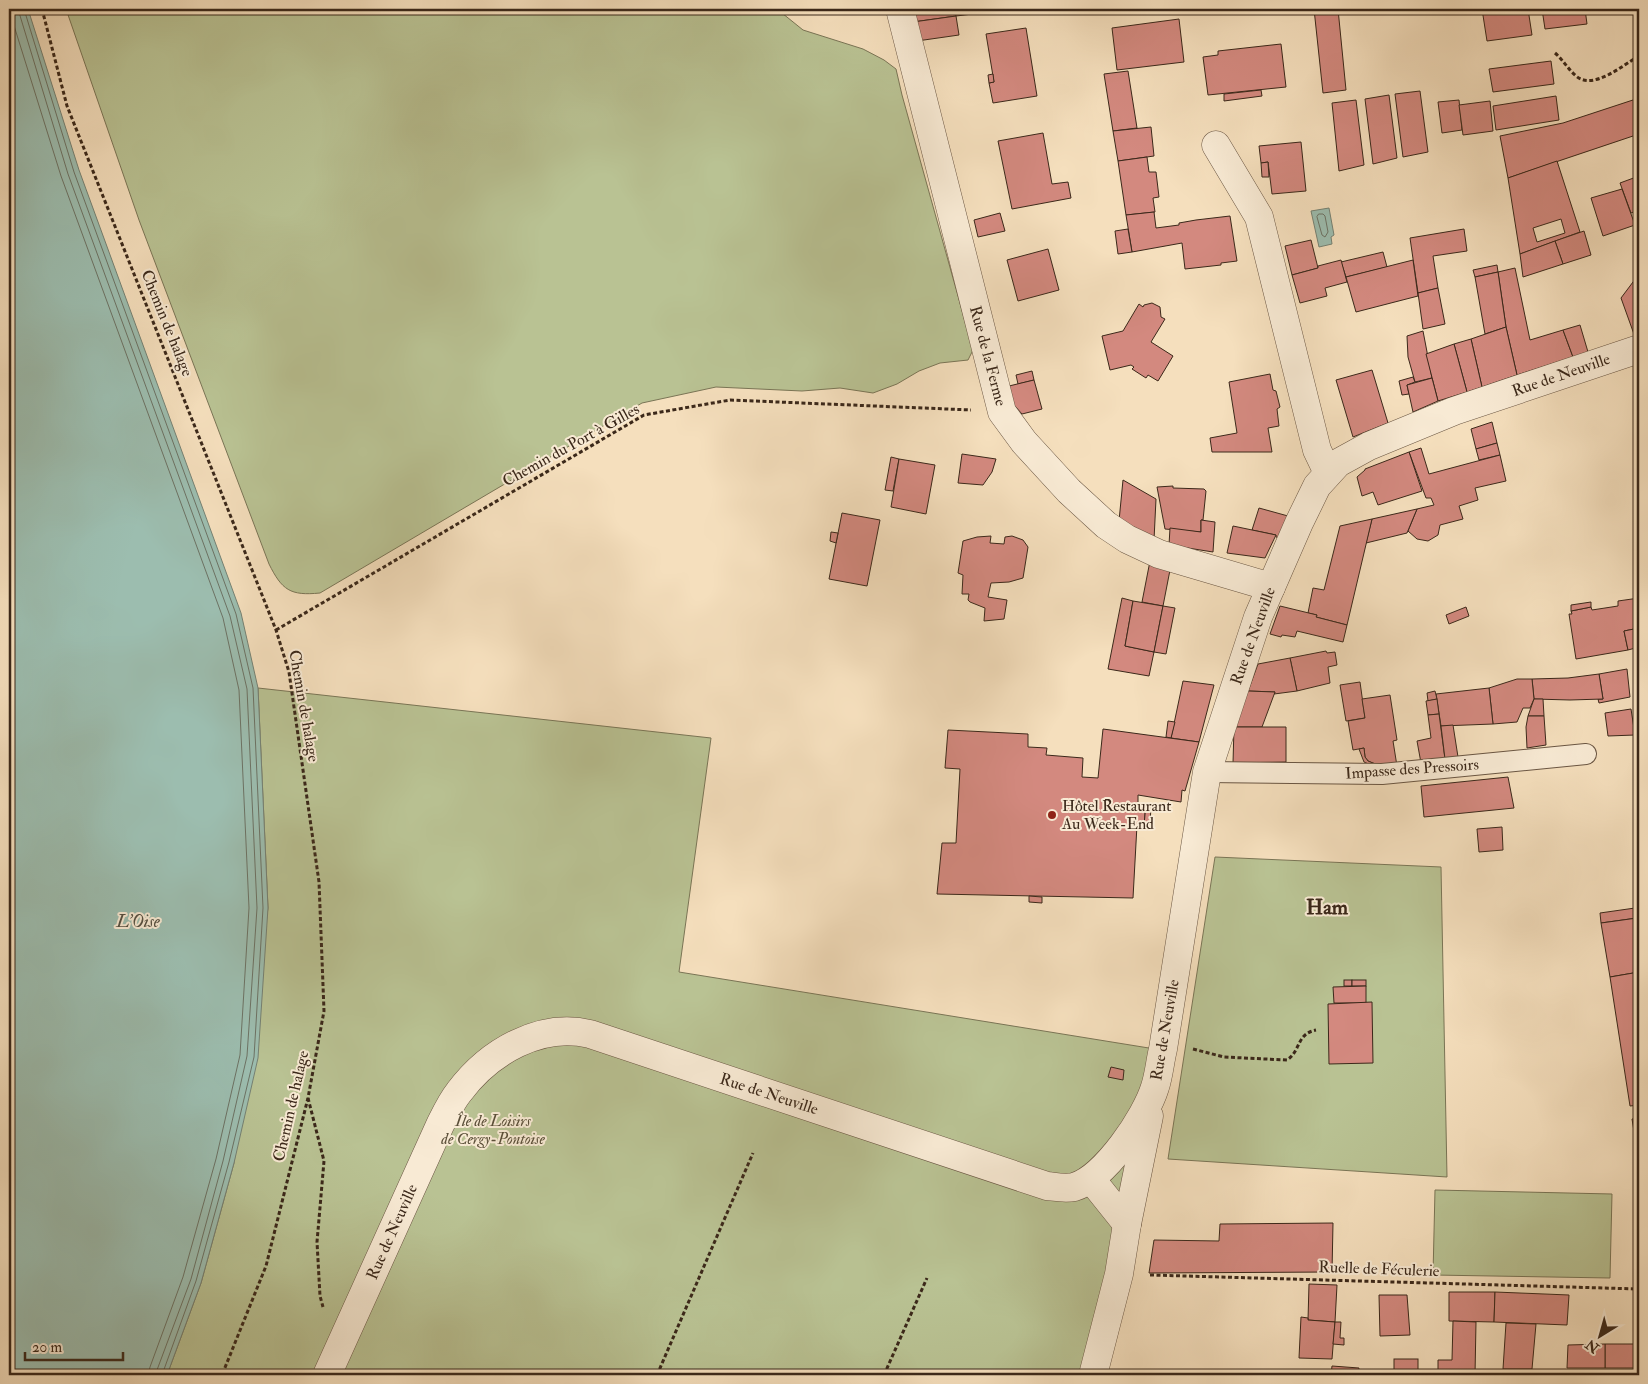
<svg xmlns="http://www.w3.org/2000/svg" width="1648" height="1384" viewBox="0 0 1648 1384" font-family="'IM FELL Double Pica',serif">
  <rect width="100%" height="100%" fill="#f5dfbd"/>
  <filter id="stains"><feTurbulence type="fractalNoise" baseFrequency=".004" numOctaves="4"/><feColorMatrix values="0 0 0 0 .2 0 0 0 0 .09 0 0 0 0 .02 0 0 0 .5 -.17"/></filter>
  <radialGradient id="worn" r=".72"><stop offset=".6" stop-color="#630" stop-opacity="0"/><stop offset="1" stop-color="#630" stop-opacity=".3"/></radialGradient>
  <g fill="#b9c293" stroke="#7a7556">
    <path d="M66 9H777L803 30 863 49 884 60 896 69 902 95 973 350 968 360 940 363 919 371 897 384 873 393 840 388 802 391 716 387 642 403 320 593C290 596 282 590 269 564L139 220Z"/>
    <polygon points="258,688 711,738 679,972 1155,1049 1090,1375 167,1375 201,1283 234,1163 268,908"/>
    <polygon points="1215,857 1441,867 1447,1177 1168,1159"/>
    <polygon points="1435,1190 1612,1194 1610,1278 1433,1275"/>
  </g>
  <g fill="#9cbdaf" stroke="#758173">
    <polygon points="9,9 28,9 79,170 241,613 258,688 268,908 258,1058 234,1163 201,1283 167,1375 9,1375"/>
    <polygon points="1329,208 1334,235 1331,237 1332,244 1319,247 1311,211"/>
  </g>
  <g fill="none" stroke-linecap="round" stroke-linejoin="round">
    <g stroke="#6c7264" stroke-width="1">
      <polyline points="10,9 11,16 61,176 223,618 239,690 249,908 240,1055 216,1159 183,1277 150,1367 148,1375"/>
      <polyline points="18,9 68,174 230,616 247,689 257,908 247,1056 223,1161 191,1279 157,1370 156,1375"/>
      <polyline points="24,9 74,172 236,614 253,688 263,908 254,1057 229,1162 196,1281 162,1375"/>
      <polygon points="1319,214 1323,214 1325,216 1328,232 1325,237 1322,235 1317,217"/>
    </g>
  </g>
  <g fill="#d3897f" stroke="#3b281a" fill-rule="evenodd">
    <polygon points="910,9 955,9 956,16 913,22"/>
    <polygon points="955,9 989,9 989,12 956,16"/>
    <polygon points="1314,9 1338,9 1346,90 1323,93"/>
    <polygon points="1482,9 1528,9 1532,35 1487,41"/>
    <polygon points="1542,9 1585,9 1587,24 1545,29"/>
    <polygon points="956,16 959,35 917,41 913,22"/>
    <polygon points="1179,19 1184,62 1117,70 1112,28"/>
    <polygon points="1026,28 1037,96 993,103 989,83 994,82 986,34"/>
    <polygon points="1281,44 1286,87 1208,95 1203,57 1218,55 1218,51"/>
    <polygon points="1551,61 1554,84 1493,92 1489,69"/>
    <polygon points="1128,71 1137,128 1113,131 1104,74"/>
    <polygon points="993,74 994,82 989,83 988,75"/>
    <polygon points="1261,90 1262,96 1224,101 1224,94"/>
    <polygon points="1420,91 1428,152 1403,157 1395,94"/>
    <polygon points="1389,95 1397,158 1373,164 1365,99"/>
    <polygon points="1556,96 1559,120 1496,130 1493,106"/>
    <polygon points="1639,98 1639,134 1508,178 1500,136 1563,123"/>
    <polygon points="1356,100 1364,165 1339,171 1332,103"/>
    <polygon points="1459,100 1462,130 1442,133 1438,102"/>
    <polygon points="1490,101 1493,131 1463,135 1459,105"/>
    <polygon points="1151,127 1154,156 1118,161 1113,131"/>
    <polygon points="1043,133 1052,184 1068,182 1071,198 1012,209 998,141"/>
    <polygon points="1301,142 1306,191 1272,194 1268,162 1261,163 1259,146"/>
    <polygon points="1147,157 1149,172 1156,172 1159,197 1153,198 1155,212 1126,215 1118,161"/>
    <path d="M1557 161 1580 232 1520 254 1508 178ZM1561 219 1565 233 1537 242 1533 228Z"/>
    <polygon points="1268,162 1269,177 1262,177 1261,163"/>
    <polygon points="1639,176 1639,210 1631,213 1620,183"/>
    <polygon points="1622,189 1635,225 1603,236 1591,198"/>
    <polygon points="1154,212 1156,228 1179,225 1179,223 1196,220 1230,216 1237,261 1221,263 1221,265 1185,269 1182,243 1132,252 1126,215"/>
    <polygon points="1000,213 1005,231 978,237 974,220"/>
    <polygon points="1128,229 1132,252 1118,254 1115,231"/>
    <polygon points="1464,229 1467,251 1433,256 1438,288 1418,293 1410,238"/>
    <polygon points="1584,231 1591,255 1563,264 1555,241"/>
    <polygon points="1311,240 1318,268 1292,275 1285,246"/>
    <polygon points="1555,241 1563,264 1523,277 1520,254"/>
    <polygon points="1048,249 1059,290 1018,301 1007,260"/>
    <polygon points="1383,252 1387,267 1346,277 1341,262"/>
    <polygon points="1341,260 1347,282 1325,288 1327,296 1300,303 1292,275 1318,268 1318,266"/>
    <polygon points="1413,260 1418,296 1356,312 1346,277"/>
    <polygon points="1497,265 1498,272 1475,277 1473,270"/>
    <polygon points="1515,268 1530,340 1563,330 1573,357 1517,375 1506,327 1498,272"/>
    <polygon points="1498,272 1506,327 1485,334 1475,277"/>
    <polygon points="1639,274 1639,335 1635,337 1621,298"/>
    <polygon points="1438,288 1445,324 1423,329 1418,293"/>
    <polygon points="1152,303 1160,307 1161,317 1165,319 1151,342 1173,356 1158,381 1148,375 1146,378 1132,369 1134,367 1131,365 1110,370 1102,336 1123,331 1139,304 1143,307 1144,305"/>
    <polygon points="1580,325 1588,352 1573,357 1563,330"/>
    <polygon points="1506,327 1517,375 1482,387 1471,339"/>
    <polygon points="1423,331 1432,378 1415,382 1408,357 1407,336"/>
    <polygon points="1471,339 1482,387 1467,392 1454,344"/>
    <polygon points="1454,344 1467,392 1438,401 1426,354"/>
    <polygon points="1372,370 1388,423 1353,437 1336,380"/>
    <polygon points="1032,371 1034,380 1018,384 1016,375"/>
    <polygon points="1270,374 1273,390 1276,391 1280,407 1277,409 1279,426 1268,428 1272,452 1212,452 1210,438 1237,433 1229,382"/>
    <polygon points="1413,377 1415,382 1407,385 1409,394 1402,395 1399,381"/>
    <polygon points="1432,378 1438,401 1413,412 1407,385"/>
    <polygon points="1034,380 1042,409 1022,414 1014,405 1009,386"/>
    <polygon points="1492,422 1497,443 1476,449 1471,429"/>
    <polygon points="1497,443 1500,455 1479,460 1476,449"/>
    <polygon points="1421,448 1429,474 1500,455 1506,481 1475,488 1478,500 1459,506 1463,519 1440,525 1438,535 1428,541 1417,539 1408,531 1417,509 1434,505 1431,498 1426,498 1409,452"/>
    <polygon points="1409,452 1422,491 1378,505 1373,492 1362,496 1357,477 1365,470 1365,469"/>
    <polygon points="962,454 996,459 992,472 983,485 958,483"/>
    <polygon points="891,457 899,459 893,491 885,490"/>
    <polygon points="899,459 935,465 926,514 891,507"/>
    <polygon points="1123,480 1156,499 1154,540 1119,521"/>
    <polygon points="1173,486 1173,488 1204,489 1206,491 1203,520 1201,520 1201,532 1165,529 1157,487"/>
    <polygon points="1259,508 1288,516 1279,538 1276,537 1276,535 1252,530"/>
    <polygon points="1417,509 1407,533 1366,543 1372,519"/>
    <polygon points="842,513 880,520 867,586 829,579"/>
    <polygon points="1372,519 1347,625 1316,617 1317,615 1308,613 1313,588 1324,590 1340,526"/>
    <polygon points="1201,520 1215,522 1213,552 1169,545 1170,528 1201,532"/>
    <polygon points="1233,526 1276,535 1265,558 1227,553"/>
    <polygon points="831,532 838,533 836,543 830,541"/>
    <polygon points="991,536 990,543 1004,544 1005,537 1012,536 1023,540 1028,547 1023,578 1009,582 991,583 988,597 1007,600 1004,619 984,621 985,608 970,602 968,600 969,594 962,594 963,575 958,573 963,541 977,537"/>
    <polygon points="1150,561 1170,570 1163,606 1142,602"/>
    <polygon points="1122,598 1133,601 1125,646 1154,652 1149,676 1108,669"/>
    <polygon points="1639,598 1639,628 1624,631 1628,650 1576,659 1569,614 1572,614 1571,611 1591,607 1592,610 1618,606 1618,601"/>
    <polygon points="1133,601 1163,606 1154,652 1125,646"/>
    <polygon points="1591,602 1591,607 1571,611 1571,605"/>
    <polygon points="1163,606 1175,608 1166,654 1154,652"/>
    <polygon points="1280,606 1317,615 1316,617 1347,625 1343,642 1297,631 1295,637 1282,635 1281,637 1270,634"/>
    <polygon points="1466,607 1469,616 1449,624 1446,615"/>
    <polygon points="1639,628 1639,647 1628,650 1624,631"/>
    <polygon points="1326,651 1327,653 1335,652 1337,665 1328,667 1330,683 1297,691 1290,658"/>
    <polygon points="1290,658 1297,691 1274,694 1275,692 1248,691 1258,664"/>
    <polygon points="1627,669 1630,697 1599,703 1598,699 1603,699 1599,674"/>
    <polygon points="1599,674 1603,699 1570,700 1534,699 1532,679 1568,678"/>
    <polygon points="1517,679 1532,679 1534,699 1530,708 1523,708 1517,722 1493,724 1489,688"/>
    <polygon points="1183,681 1214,685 1199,742 1171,738"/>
    <polygon points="1360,682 1365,718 1346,721 1340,685"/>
    <polygon points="1489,688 1493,724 1441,726 1436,694"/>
    <polygon points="1248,691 1275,692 1262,727 1234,727"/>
    <polygon points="1435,691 1437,699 1428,701 1427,693"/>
    <polygon points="1390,695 1397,740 1393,741 1397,766 1385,768 1368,761 1365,757 1364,748 1353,750 1348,721 1365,718 1362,699"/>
    <polygon points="1437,699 1439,714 1428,715 1426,701"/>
    <polygon points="1534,699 1543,699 1544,716 1528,716"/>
    <polygon points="1631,709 1635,735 1608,736 1605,713"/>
    <polygon points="1439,714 1445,759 1421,763 1417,741 1431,738 1428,715"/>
    <polygon points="1528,716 1544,716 1546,745 1527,748 1526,727"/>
    <polygon points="1168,721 1175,722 1171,738 1166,737"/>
    <polygon points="1453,725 1458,757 1445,759 1441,726"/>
    <polygon points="1234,727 1286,727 1286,762 1233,763"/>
    <polygon points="1103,729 1199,742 1185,791 1182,790 1181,802 1138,795 1138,804 1146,804 1144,825 1137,825 1133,898 937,894 942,843 956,843 960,769 945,768 948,730 1028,734 1028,747 1047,748 1046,755 1083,758 1082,777 1098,778"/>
    <polygon points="1364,748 1365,757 1368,761 1385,768 1380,769 1364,762 1359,749"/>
    <polygon points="1508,777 1514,808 1424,817 1421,786"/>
    <polygon points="1146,804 1151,805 1150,826 1144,825"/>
    <polygon points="1502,827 1503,850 1479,852 1477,829"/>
    <polygon points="1029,896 1042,897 1042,903 1029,902"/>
    <polygon points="1635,908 1637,918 1601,923 1600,913"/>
    <polygon points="1637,918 1639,918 1639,972 1610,977 1601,923"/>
    <polygon points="1639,972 1639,1105 1630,1106 1610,977"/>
    <rect x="1344" y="980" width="8" height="6"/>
    <rect x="1352" y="980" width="14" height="6"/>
    <polygon points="1366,986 1366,1003 1334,1003 1333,987"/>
    <polygon points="1372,1002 1373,1063 1329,1064 1328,1004"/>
    <polygon points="1111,1067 1124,1070 1123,1080 1108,1077"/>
    <polygon points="1639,1118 1639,1162 1632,1119"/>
    <polygon points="1333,1223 1332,1272 1149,1273 1154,1240 1219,1241 1220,1224"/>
    <polygon points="1309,1284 1337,1285 1335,1322 1308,1320"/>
    <polygon points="1449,1292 1495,1292 1494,1322 1449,1321"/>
    <polygon points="1495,1292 1569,1295 1567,1325 1494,1322"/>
    <polygon points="1379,1295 1407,1295 1410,1335 1380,1336"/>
    <polygon points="1301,1317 1308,1318 1308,1320 1335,1322 1332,1359 1299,1358"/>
    <polygon points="1453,1321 1476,1322 1475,1375 1438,1375 1438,1360 1452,1360"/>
    <polygon points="1335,1322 1341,1322 1340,1338 1344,1338 1344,1345 1333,1344"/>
    <polygon points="1506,1323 1536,1324 1532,1369 1503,1369"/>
    <polygon points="1605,1344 1639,1344 1636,1368 1605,1368"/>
    <polygon points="1605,1344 1605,1368 1567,1368 1568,1345"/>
    <rect x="1394" y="1359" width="24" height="16"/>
    <polygon points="1332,1366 1359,1368 1358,1375 1331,1375"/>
  </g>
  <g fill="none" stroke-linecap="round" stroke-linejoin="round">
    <g stroke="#6a5643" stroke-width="22">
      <polyline id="lane" points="1207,772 1382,774 1586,754"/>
    </g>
    <g stroke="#6a5643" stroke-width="29">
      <g id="street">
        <polyline points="900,9 1002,412 1024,442 1069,491 1106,525 1127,539 1159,554 1271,587"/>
        <polyline points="1216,145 1259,217 1317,450 1328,473"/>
        <polyline points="1091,1179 1127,1224 1149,1116"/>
        <path d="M327 1375 440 1125C446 1113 451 1102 459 1092 489 1052 540 1022 590 1034L1047 1186C1056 1187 1065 1189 1074 1187 1105 1178 1146 1117 1155 1087 1159 1075 1160 1061 1163 1049L1207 772 1258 617 1299 523 1317 486 1338 463 1369 446 1454 411 1639 349"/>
        <polyline points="1093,1375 1119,1274 1127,1224"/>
      </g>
    </g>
    <g stroke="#3b281a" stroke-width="3" stroke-dasharray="4 2.5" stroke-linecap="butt">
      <polyline points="42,9 67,106 276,630 289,672 319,882 324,1011 308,1098 266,1266 222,1375"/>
      <path d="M1555 53C1563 60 1568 69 1576 76 1593 91 1623 65 1639 56"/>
      <polyline points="276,630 644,415 730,400 971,410"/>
      <path d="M1193 1049 1224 1057 1287 1060C1301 1051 1296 1034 1316 1030"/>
      <polyline points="308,1098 324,1161 317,1242 320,1296 323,1307"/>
      <polyline points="1150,1275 1639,1289"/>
      <polyline points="657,1375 753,1153"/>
      <polyline points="884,1375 927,1278"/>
    </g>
    <use href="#lane" stroke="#f8ead4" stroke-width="20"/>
    <use href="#street" stroke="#f8ead4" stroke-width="28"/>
  </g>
  <circle fill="#8f2418" stroke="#f8ead4" stroke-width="2" cx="1052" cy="815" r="5"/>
  <g text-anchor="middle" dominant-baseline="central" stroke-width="4" stroke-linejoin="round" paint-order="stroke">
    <g font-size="16" fill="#3b281a" stroke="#f8ead4">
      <text transform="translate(167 323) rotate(68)">Chemin de halage</text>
      <text transform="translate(988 356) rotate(75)">Rue de la Ferme</text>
      <text transform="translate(1561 375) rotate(-19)">Rue de Neuville</text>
      <text transform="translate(571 445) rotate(-29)">Chemin du Port à Gilles</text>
      <text transform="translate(1253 636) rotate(-70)">Rue de Neuville</text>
      <text transform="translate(304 706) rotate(80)">Chemin de halage</text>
      <text transform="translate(1412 769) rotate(-4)">Impasse des Pressoirs</text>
      <text transform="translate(1165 1030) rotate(-80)">Rue de Neuville</text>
      <text transform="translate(769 1094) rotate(18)">Rue de Neuville</text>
      <text transform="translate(291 1106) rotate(-77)">Chemin de halage</text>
      <text transform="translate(392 1232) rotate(-66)">Rue de Neuville</text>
      <text transform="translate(1379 1269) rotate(2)">Ruelle de Féculerie</text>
    </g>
    <g font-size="16" fill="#3b281a" stroke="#f8ead4" text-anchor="start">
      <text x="1062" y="806">Hôtel Restaurant<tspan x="1062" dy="18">Au Week-End</tspan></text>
    </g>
    <g font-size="16" font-style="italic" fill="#5a4e38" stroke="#f8ead4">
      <text x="493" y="1121">Île de Loisirs<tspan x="493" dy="18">de Cergy-Pontoise</tspan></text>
    </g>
    <g font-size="18" font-style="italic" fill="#534d3f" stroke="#f8ead4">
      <text x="138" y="921">L’Oise</text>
    </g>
    <g font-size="21" font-weight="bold" fill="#3b281a" stroke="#f8ead4">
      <text x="1327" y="907">Ham</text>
    </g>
  </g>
  <rect width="1648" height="1384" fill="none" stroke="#f5dfbd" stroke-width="30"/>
  <rect x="10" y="10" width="1628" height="1364" fill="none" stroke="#3b281a" stroke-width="2.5"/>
  <rect x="15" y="15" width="1618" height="1354" fill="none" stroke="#3b281a"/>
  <g transform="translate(1600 1336) rotate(217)" stroke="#f8ead4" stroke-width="4" paint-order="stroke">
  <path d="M0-4L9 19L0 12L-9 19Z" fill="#3b281a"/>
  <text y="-8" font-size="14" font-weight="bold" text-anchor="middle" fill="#3b281a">N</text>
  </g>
  <path d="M25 1352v8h98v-8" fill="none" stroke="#3b281a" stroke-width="2.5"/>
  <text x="32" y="1352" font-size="15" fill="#3b281a" stroke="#f8ead4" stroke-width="4" paint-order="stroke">20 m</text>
  <rect width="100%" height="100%" filter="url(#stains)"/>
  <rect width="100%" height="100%" fill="url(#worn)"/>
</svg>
